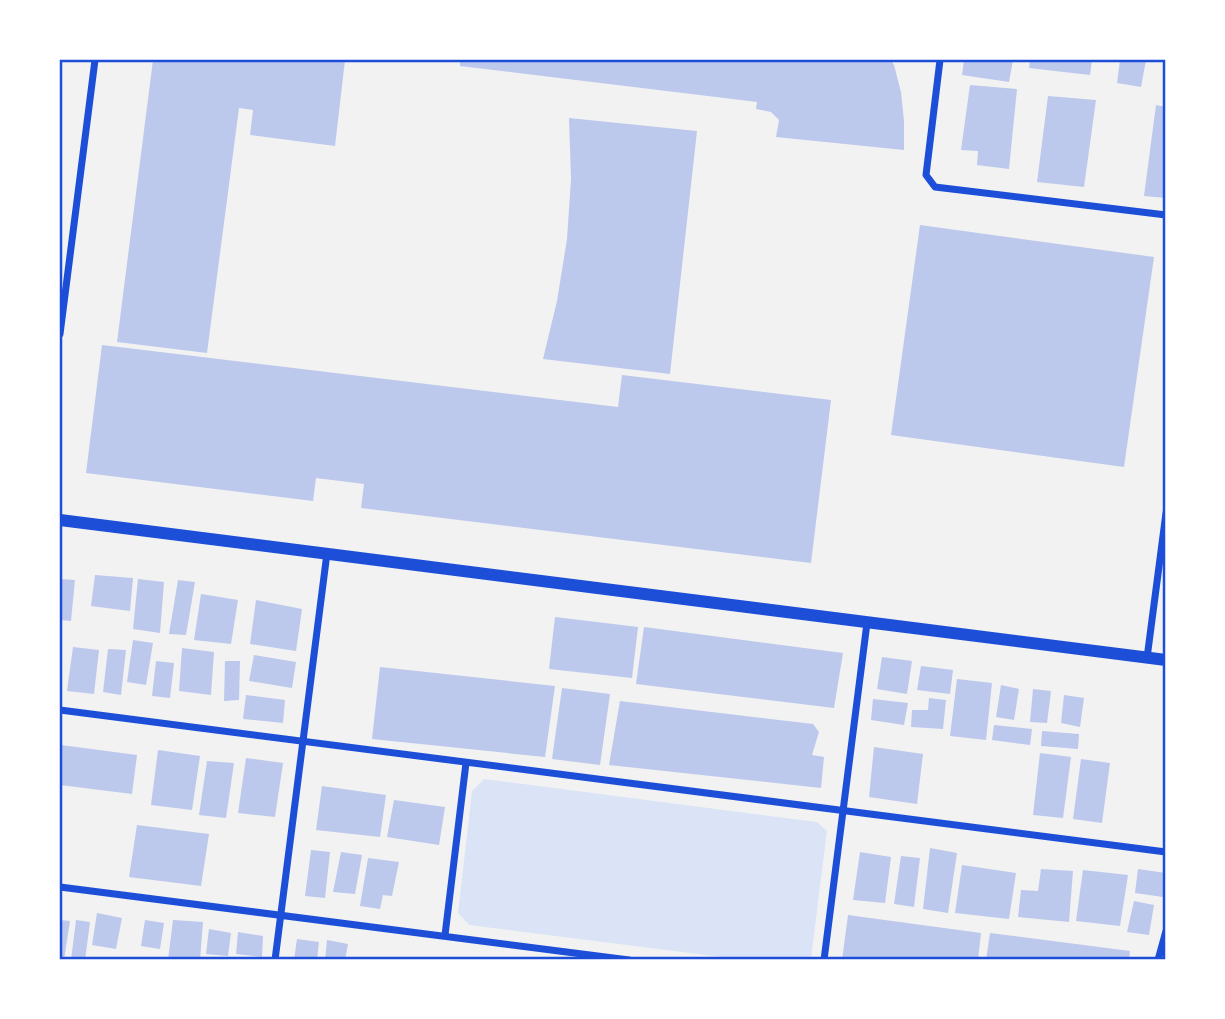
<svg xmlns="http://www.w3.org/2000/svg" width="1225" height="1019" viewBox="0 0 1225 1019" font-family="'Alegreya Sans',sans-serif">
  <rect width="100%" height="100%" fill="#f2f2f2"/>
  <polygon fill="#dbe4f7" points="484,779 817,822 827,831 811,959 737,959 469,925 458,913 472,791"/>
  <g fill="#bdc9ec">
    <polygon points="153,60 345,60 335,146 250,135 253,110 239,108 207,353 117,342"/>
    <polygon points="460,60 891,60 894,65 901,92 904,121 904,150 776,137 779,120 771,112 756,109 757,102 460,66"/>
    <polygon points="964,60 1013,60 1009,82 962,75"/>
    <polygon points="1030,60 1092,60 1090,75 1029,68"/>
    <polygon points="1120,60 1146,60 1141,87 1117,83"/>
    <polygon points="970,85 1017,89 1009,169 977,165 978,151 961,150"/>
    <polygon points="1048,96 1096,100 1084,187 1037,182"/>
    <polygon points="1156,105 1166,107 1166,198 1144,196"/>
    <polygon points="569,118 697,131 670,374 543,359 557,301 567,239 571,179"/>
    <polygon points="920,225 1154,257 1124,467 891,435"/>
    <polygon points="102,345 618,407 622,375 831,400 811,563 361,508 364,484 316,478 313,501 86,473"/>
    <polygon points="95,575 133,578 130,611 91,606"/>
    <polygon points="60,579 75,580 71,621 60,620"/>
    <polygon points="138,579 164,582 160,633 133,629"/>
    <polygon points="178,580 195,582 186,635 169,634"/>
    <polygon points="201,594 238,600 231,644 194,640"/>
    <polygon points="256,600 302,609 296,651 250,644"/>
    <polygon points="555,617 638,627 632,678 549,669"/>
    <polygon points="644,627 843,653 834,708 636,684"/>
    <polygon points="133,640 153,643 146,685 127,682"/>
    <polygon points="73,647 99,650 94,694 67,691"/>
    <polygon points="182,648 214,652 211,695 179,691"/>
    <polygon points="108,649 126,650 121,695 103,692"/>
    <polygon points="254,655 296,662 292,688 249,681"/>
    <polygon points="882,657 912,661 907,694 877,689"/>
    <polygon points="156,661 174,663 170,698 152,696"/>
    <polygon points="225,661 240,661 239,700 224,701"/>
    <polygon points="921,666 953,670 950,694 917,690"/>
    <polygon points="380,667 555,686 545,757 372,739"/>
    <polygon points="957,679 992,683 986,740 950,736"/>
    <polygon points="1001,685 1019,689 1014,720 996,717"/>
    <polygon points="562,688 610,694 600,765 552,759"/>
    <polygon points="1033,689 1051,691 1047,723 1030,722"/>
    <polygon points="246,695 285,700 283,723 243,719"/>
    <polygon points="1064,695 1084,698 1080,727 1061,723"/>
    <polygon points="929,698 946,700 943,729 911,727 912,710 928,710"/>
    <polygon points="873,699 908,703 904,725 871,720"/>
    <polygon points="620,701 813,724 819,732 812,755 824,757 821,788 609,765"/>
    <polygon points="994,725 1032,729 1030,745 992,740"/>
    <polygon points="1042,731 1079,734 1078,749 1041,746"/>
    <polygon points="61,745 137,755 132,794 60,785 60,757"/>
    <polygon points="874,747 923,754 917,804 869,797"/>
    <polygon points="158,750 200,756 192,810 151,805"/>
    <polygon points="1040,753 1071,757 1063,818 1033,815"/>
    <polygon points="246,758 283,763 275,817 238,813"/>
    <polygon points="1081,759 1110,763 1102,823 1073,819"/>
    <polygon points="207,761 234,763 226,818 199,815"/>
    <polygon points="322,786 386,795 380,837 316,830"/>
    <polygon points="394,800 445,807 439,845 387,837"/>
    <polygon points="137,825 209,834 201,886 129,877"/>
    <polygon points="930,848 957,853 948,913 923,909"/>
    <polygon points="311,850 330,852 325,898 305,896"/>
    <polygon points="341,852 362,855 355,894 333,892"/>
    <polygon points="860,852 891,857 885,903 853,900"/>
    <polygon points="901,856 920,858 914,907 894,904"/>
    <polygon points="368,858 399,862 392,896 383,895 380,909 360,906"/>
    <polygon points="962,865 1016,873 1009,919 955,913"/>
    <polygon points="1041,869 1073,871 1069,922 1018,917 1021,890 1038,891"/>
    <polygon points="1138,869 1166,873 1163,897 1135,893"/>
    <polygon points="1083,870 1128,875 1120,926 1076,921"/>
    <polygon points="1134,901 1154,905 1149,935 1127,932"/>
    <polygon points="97,913 122,918 116,949 92,945"/>
    <polygon points="848,915 981,933 978,960 842,960"/>
    <polygon points="60,920 70,921 64,960 60,960"/>
    <polygon points="76,920 90,922 85,960 71,960"/>
    <polygon points="145,920 164,923 160,949 141,946"/>
    <polygon points="173,920 203,922 200,960 168,960"/>
    <polygon points="209,929 231,933 228,956 206,954"/>
    <polygon points="238,932 263,936 262,957 236,954"/>
    <polygon points="990,933 1130,951 1129,960 986,960"/>
    <polygon points="297,939 319,942 317,960 294,960"/>
    <polygon points="327,940 348,944 345,960 325,960"/>
  </g>
  <g fill="none" stroke-linecap="round" stroke-linejoin="round">
    <g stroke="#1d4ed8" stroke-width="7">
      <polyline points="940,60 926,175 935,187 1166,215"/>
      <polyline points="60,334 95,60"/>
      <polyline points="1147,658 1166,513"/>
      <polyline points="60,710 1166,852"/>
      <polyline points="60,887 629,960"/>
      <polyline points="445,935 466,763"/>
      <polyline points="275,960 327,553"/>
      <polyline points="824,960 867,623"/>
      <polyline points="1158,960 1166,931"/>
    </g>
    <polyline stroke="#1d4ed8" stroke-width="12" points="60,520 1166,660"/>
  </g>
  <rect width="1225" height="1019" fill="none" stroke="#ffffff" stroke-width="122"/>
  <rect x="61" y="61" width="1103" height="897" fill="none" stroke="#1d4ed8" stroke-width="2.5"/>
</svg>
